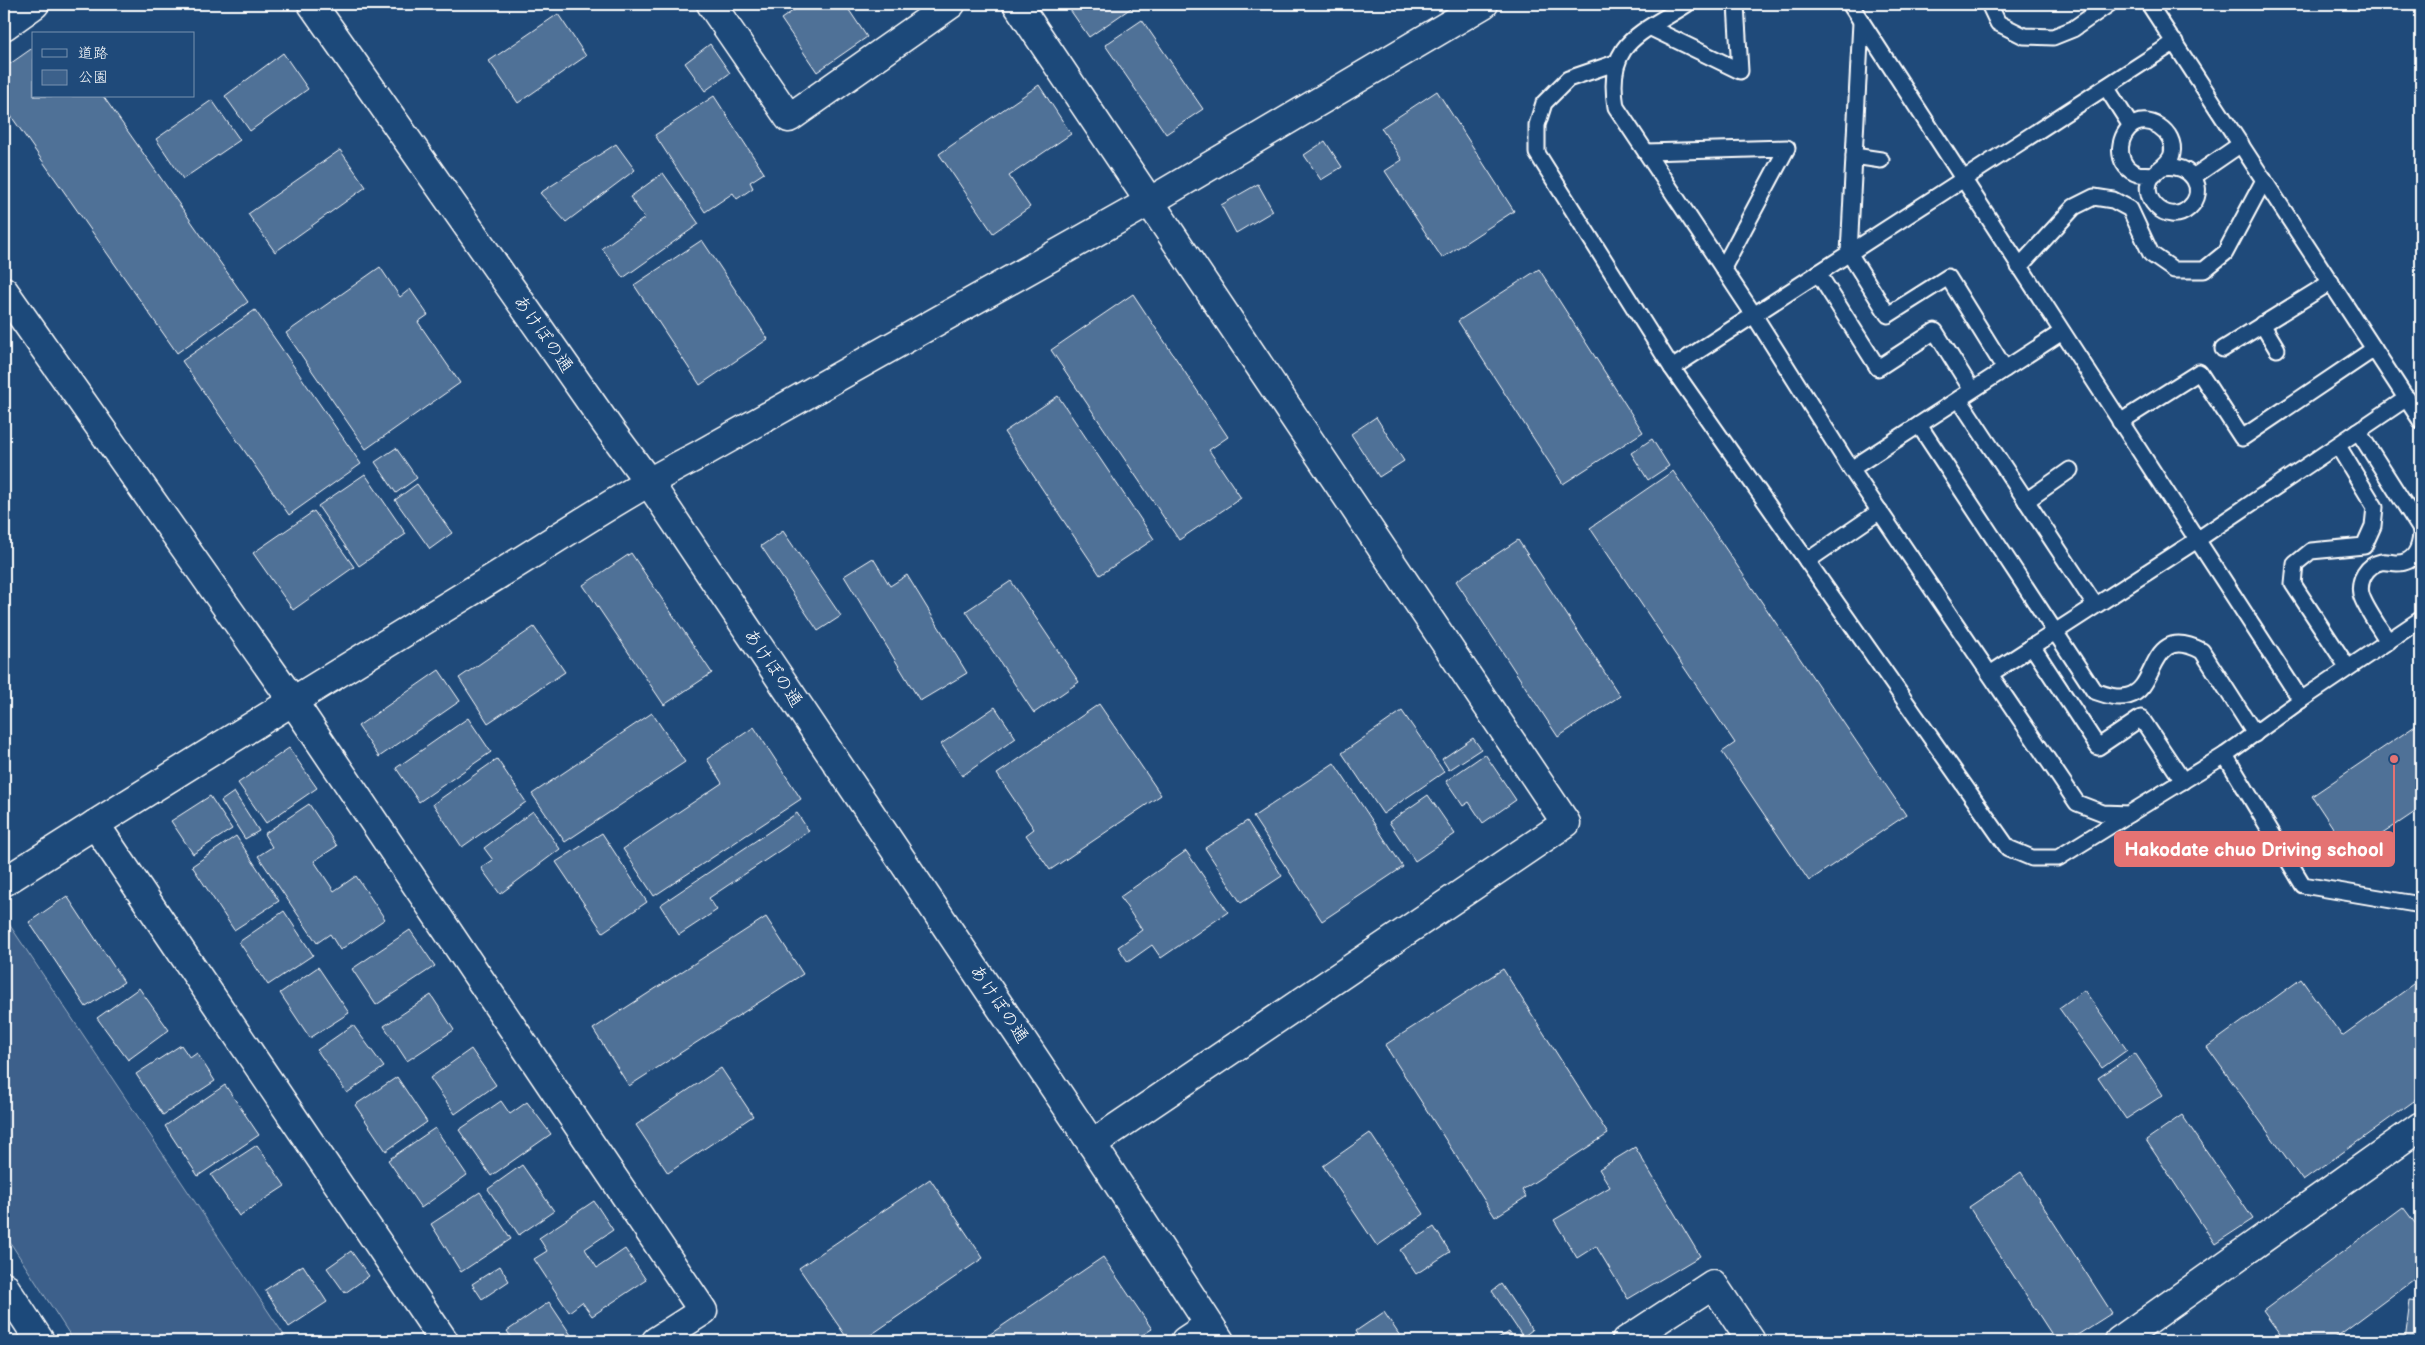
<svg xmlns="http://www.w3.org/2000/svg" width="2425" height="1345" viewBox="0 0 2425 1345" font-family="'Balsamiq Sans','Klee One',sans-serif">
  <rect width="100%" height="100%" fill="#1f4a7a"/>
  <filter id="ink" filterUnits="userSpaceOnUse"><feTurbulence type="fractalNoise" baseFrequency=".02" numOctaves="2"/><feDisplacementMap in="SourceGraphic" scale="10" xChannelSelector="R" yChannelSelector="G"/><feConvolveMatrix kernelMatrix="1 2 1 2 8 2 1 2 1" color-interpolation-filters="sRGB"/></filter>
  <g filter="url(#ink)">
    <polygon fill="#3c618b" stroke="#9eb0c5" points="7,921 288,1341 74,1341 4,1233 4,923"/>
    <g fill="#507197" stroke="#fff">
      <polygon points="803,4 845,4 867,37 817,72 781,19"/>
      <polygon points="1066,4 1133,4 1134,6 1089,37"/>
      <polygon points="558,14 586,56 518,103 489,61"/>
      <polygon points="1142,20 1203,109 1166,134 1105,45"/>
      <polygon points="710,44 730,73 705,91 685,63"/>
      <polygon points="34,47 34,96 103,96 248,302 177,353 4,106 4,68"/>
      <polygon points="283,53 308,89 250,131 225,96"/>
      <polygon points="1039,85 1071,134 1009,176 1030,207 993,233 939,154"/>
      <polygon points="1437,91 1514,211 1442,258 1385,171 1402,160 1381,128"/>
      <polygon points="714,96 764,173 750,182 753,188 737,199 733,193 705,212 655,135"/>
      <polygon points="212,100 240,140 183,179 156,139"/>
      <polygon points="1325,141 1342,167 1321,180 1304,155"/>
      <polygon points="616,144 635,170 566,222 540,193"/>
      <polygon points="340,150 366,187 275,252 248,214"/>
      <polygon points="663,173 699,224 623,278 602,248 645,218 630,197"/>
      <polygon points="1258,184 1273,211 1236,233 1221,205"/>
      <polygon points="702,240 768,339 700,385 634,285"/>
      <polygon points="380,267 400,297 410,289 428,315 418,322 460,383 366,449 286,333"/>
      <polygon points="1539,269 1643,432 1563,484 1458,321"/>
      <polygon points="1133,294 1228,437 1209,450 1241,498 1179,540 1051,350"/>
      <polygon points="255,310 361,464 289,515 182,361"/>
      <polygon points="1058,396 1154,539 1100,575 1004,432"/>
      <polygon points="1376,417 1404,461 1379,477 1351,434"/>
      <polygon points="1652,439 1669,466 1648,480 1631,453"/>
      <polygon points="396,448 417,478 396,493 375,462"/>
      <polygon points="1673,471 1906,815 1809,881 1722,752 1735,743 1590,528"/>
      <polygon points="365,474 406,534 359,566 318,506"/>
      <polygon points="417,484 452,533 430,549 395,500"/>
      <polygon points="314,511 354,567 293,610 253,553"/>
      <polygon points="783,531 841,616 818,631 761,546"/>
      <polygon points="1518,540 1620,696 1558,737 1456,581"/>
      <polygon points="631,553 712,673 664,705 583,585"/>
      <polygon points="873,558 890,586 907,575 967,673 920,701 844,576"/>
      <polygon points="1011,581 1079,682 1034,713 966,611"/>
      <polygon points="534,627 565,672 488,723 459,678"/>
      <polygon points="439,670 460,701 379,757 358,726"/>
      <polygon points="1099,704 1161,795 1050,870 1026,835 1034,829 997,774"/>
      <polygon points="995,707 1016,738 962,776 941,744"/>
      <polygon points="1402,711 1444,772 1383,814 1342,753"/>
      <polygon points="652,713 685,762 565,842 532,794"/>
      <polygon points="468,718 491,752 419,802 396,768"/>
      <polygon points="2421,722 2421,808 2351,855 2312,796"/>
      <polygon points="754,727 801,799 654,896 623,849 722,783 707,759"/>
      <polygon points="1473,738 1481,749 1449,770 1442,759"/>
      <polygon points="289,748 317,788 266,823 238,783"/>
      <polygon points="1485,754 1516,800 1483,823 1469,802 1463,806 1446,781"/>
      <polygon points="497,759 526,802 462,847 433,804"/>
      <polygon points="1334,763 1403,867 1322,921 1253,817"/>
      <polygon points="234,792 259,831 245,839 221,801"/>
      <polygon points="1428,795 1455,834 1415,861 1389,822"/>
      <polygon points="210,796 232,829 193,854 171,821"/>
      <polygon points="309,804 337,846 314,861 334,891 356,876 385,919 340,950 330,934 317,943 258,856 272,847 264,834"/>
      <polygon points="533,811 560,849 500,894 481,868 493,860 484,848"/>
      <polygon points="797,813 809,831 709,898 717,910 679,935 660,905"/>
      <polygon points="1247,821 1282,876 1241,903 1205,848"/>
      <polygon points="602,833 647,902 603,932 556,862"/>
      <polygon points="236,836 279,901 234,930 192,866"/>
      <polygon points="1186,851 1228,912 1161,958 1152,945 1128,962 1118,947 1142,930 1120,897"/>
      <polygon points="67,896 124,982 86,1007 29,922"/>
      <polygon points="284,911 313,955 268,985 239,942"/>
      <polygon points="766,917 803,974 629,1086 593,1029"/>
      <polygon points="410,930 435,966 376,1005 352,969"/>
      <polygon points="318,967 349,1013 310,1038 280,993"/>
      <polygon points="1503,969 1608,1134 1522,1190 1526,1197 1495,1217 1385,1045"/>
      <polygon points="2301,979 2342,1036 2421,979 2421,1096 2303,1181 2207,1047"/>
      <polygon points="139,988 169,1030 128,1060 97,1018"/>
      <polygon points="2084,990 2127,1050 2102,1068 2059,1008"/>
      <polygon points="431,995 454,1030 407,1061 384,1026"/>
      <polygon points="353,1025 384,1067 347,1093 317,1050"/>
      <polygon points="181,1045 190,1058 197,1053 215,1081 163,1115 136,1074"/>
      <polygon points="471,1049 496,1085 455,1114 430,1078"/>
      <polygon points="2135,1053 2163,1095 2126,1119 2098,1078"/>
      <polygon points="721,1068 753,1116 668,1173 636,1125"/>
      <polygon points="397,1077 427,1122 386,1151 355,1105"/>
      <polygon points="225,1085 259,1135 198,1176 165,1126"/>
      <polygon points="501,1101 510,1114 527,1102 551,1134 491,1176 459,1130"/>
      <polygon points="2182,1115 2253,1219 2215,1244 2146,1140"/>
      <polygon points="435,1128 467,1175 421,1208 388,1160"/>
      <polygon points="1370,1133 1424,1214 1377,1246 1323,1166"/>
      <polygon points="257,1145 285,1186 239,1216 211,1175"/>
      <polygon points="1635,1147 1700,1256 1628,1299 1596,1246 1577,1258 1554,1220 1610,1187 1599,1169"/>
      <polygon points="522,1165 554,1211 519,1235 488,1189"/>
      <polygon points="2021,1172 2112,1313 2068,1341 2056,1341 1969,1207"/>
      <polygon points="930,1179 983,1258 862,1341 849,1341 799,1268"/>
      <polygon points="480,1192 511,1239 461,1272 431,1224"/>
      <polygon points="594,1201 613,1230 585,1249 597,1268 625,1249 646,1280 592,1316 582,1302 569,1312 534,1259 547,1251 539,1238"/>
      <polygon points="2403,1207 2421,1231 2421,1274 2331,1341 2285,1341 2263,1311"/>
      <polygon points="1434,1227 1450,1252 1416,1274 1400,1250"/>
      <polygon points="351,1251 369,1276 345,1293 327,1268"/>
      <polygon points="1103,1257 1152,1329 1133,1341 980,1341"/>
      <polygon points="303,1265 327,1302 289,1327 265,1290"/>
      <polygon points="500,1266 509,1281 482,1299 472,1284"/>
      <polygon points="1501,1284 1532,1330 1523,1337 1492,1291"/>
      <polygon points="2410,1301 2421,1302 2421,1341 2405,1341"/>
      <polygon points="549,1302 575,1341 514,1341 507,1331"/>
      <polygon points="1384,1312 1400,1336 1393,1341 1362,1341 1356,1331"/>
      <polygon points="1509,1332 1514,1341 1495,1341"/>
    </g>
    <g fill="none" stroke-linecap="round" stroke-linejoin="round">
      <g stroke="#fff" stroke-width="19">
        <g id="service">
          <path d="M1687 4C1640 35 1605 41 1616 107L1754 315 1851 469 2077 803 2103 813 2129 814 2225 755 2301 700 2421 619"/>
          <polyline points="1850,4 2301,700"/>
          <polyline points="1989,4 1998,23 2024,36 2053,37 2073,29 2109,4"/>
          <polyline points="2149,4 2421,421"/>
          <polyline points="1861,22 1849,253 1888,315 1948,277 2005,369"/>
          <polyline points="1651,28 1740,71 1736,4"/>
          <polyline points="1615,63 1568,79 1544,103 1537,125 1537,153 1672,368 2008,848 2032,858 2058,858 2129,814"/>
          <polyline points="2106,87 2131,126"/>
          <polyline points="1646,152 1787,148 1723,268"/>
          <polyline points="1854,156 1881,160"/>
          <path d="M2154 175C2149 174 2143 175 2138 174 2117 168 2116 142 2129 128 2147 111 2177 132 2172 154 2170 163 2160 168 2154 174 2135 195 2167 228 2189 208 2209 190 2191 162 2163 167"/>
          <polyline points="2193,177 2241,144"/>
          <polyline points="2019,267 2074,207 2094,197 2113,200 2130,209 2151,254 2174,270 2204,270 2225,253 2264,180"/>
          <polyline points="1818,273 1878,368 1935,331 1972,390"/>
          <polyline points="2262,324 2277,349"/>
          <polyline points="2223,349 2331,282"/>
          <polyline points="1672,368 2175,42"/>
          <polyline points="1959,399 2095,605"/>
          <polyline points="2120,422 2199,372 2242,438 2374,349"/>
          <path d="M1919 425 2094 691C2106 695 2117 699 2128 696 2160 688 2147 623 2202 651L2255 734"/>
          <polyline points="2358,431 2421,530"/>
          <polyline points="2338,446 2375,507 2373,526 2364,546 2311,551 2295,564 2293,584 2348,668"/>
          <polyline points="1851,469 2062,332"/>
          <polyline points="2026,501 2070,470"/>
          <polyline points="1807,561 1880,511"/>
          <path d="M2388 642C2381 629 2364 607 2361 594 2358 580 2367 565 2381 562 2386 561 2392 563 2397 563 2415 563 2420 548 2421 534"/>
          <polyline points="2032,646 2098,747 2141,718 2183,781"/>
          <polyline points="1990,674 2197,540 2407,398"/>
          <polyline points="2225,755 2303,885 2421,905"/>
        </g>
      </g>
      <g stroke="#fff" stroke-width="31">
        <g id="minor">
          <polyline points="711,4 789,118 951,4"/>
          <polyline points="1017,4 1566,823 1092,1144"/>
          <polyline points="4,26 35,4"/>
          <polyline points="4,291 292,700 703,1311 656,1341"/>
          <polyline points="95,824 444,1341"/>
          <polyline points="4,1286 40,1341"/>
          <polyline points="1185,1341 1209,1325"/>
          <polyline points="1626,1341 1713,1284 1751,1341"/>
          <polyline points="2119,1341 2421,1126"/>
        </g>
      </g>
      <g stroke="#fff" stroke-width="31">
        <g id="tertiary">
          <polyline points="312,4 611,431 648,481 1092,1144 1220,1341"/>
          <path d="M4 882C157 784 312 689 467 594 544 548 618 496 699 455L1149 202 1484 4"/>
        </g>
      </g>
      <use href="#service" stroke="#1f4a7a" stroke-width="15"/>
      <use href="#minor" stroke="#1f4a7a" stroke-width="28"/>
      <use href="#tertiary" stroke="#1f4a7a" stroke-width="28"/>
    </g>
  </g>
  <g text-anchor="middle" dominant-baseline="central" stroke-width="4" stroke-linejoin="round" paint-order="stroke">
    <g font-size="18" fill="#fff" stroke="#1f4a7a">
      <text transform="translate(543 334) rotate(55)">あけぼの通</text>
      <text transform="translate(773 668) rotate(56)">あけぼの通</text>
      <text transform="translate(999 1004) rotate(56)">あけぼの通</text>
    </g>
  </g>
  <path fill="none" stroke="#e47373" stroke-width="2" d="M2394 759L2394 849"/>
  <circle fill="#e47373" stroke="#1f4a7a" stroke-width="2" cx="2394" cy="759" r="5"/>
  <rect fill="#e47373" stroke="#e47373" stroke-width="2" x="2115" y="832" width="279" height="34" rx="5"/>
  <g font-size="19" text-anchor="middle" font-weight="bold" fill="#fff">
    <text x="2254" y="856">Hakodate chuo Driving school</text>
  </g>
  <rect width="2425" height="1345" fill="none" stroke="#1f4a7a" stroke-width="20"/>
  <rect x="10" y="10" width="2405" height="1325" fill="none" stroke="#fff" stroke-width="2" filter="url(#ink)"/>
  <rect x="32" y="32" width="162" height="65" fill="#1f4a7a" stroke="#7992af"/>
  <rect x="42" y="49" width="25" height="8" fill="#1f4a7a" stroke="#7992af"/>
  <text x="78" y="58" font-size="15" fill="#ffffff">道路</text>
  <rect x="42" y="70" width="25" height="15" fill="#3c618b" stroke="#7992af"/>
  <text x="78" y="82" font-size="15" fill="#ffffff">公園</text>
</svg>
